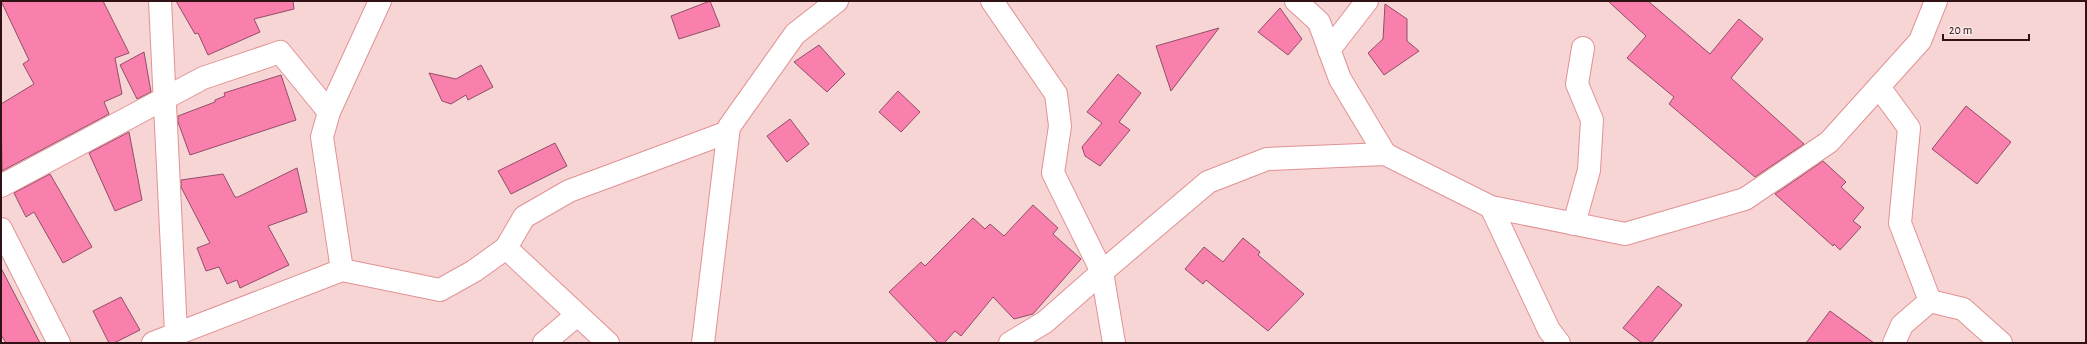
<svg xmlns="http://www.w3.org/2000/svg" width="2087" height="344" viewBox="0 0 2087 344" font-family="'Alegreya Sans',sans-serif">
  <rect width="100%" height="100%" fill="#f7d5d5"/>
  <g fill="#f97fad" stroke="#924e67">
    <polygon points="1,1 103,1 129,53 115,58 122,94 104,102 109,114 2,171 1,104 34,84 23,64 29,60"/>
    <polygon points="176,1 293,1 294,9 254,19 260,32 208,55 198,33 195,34"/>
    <polygon points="710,1 720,26 679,39 671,16"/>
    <polygon points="1608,1 1648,1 1710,54 1739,19 1763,39 1731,78 1804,144 1755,177 1669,104 1674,97 1627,58 1646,36"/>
    <polygon points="1385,4 1407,19 1407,41 1419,51 1384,75 1368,53 1383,39"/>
    <polygon points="1280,8 1302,39 1288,55 1258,32"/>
    <polygon points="1219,28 1171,91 1156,46"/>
    <polygon points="819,45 845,74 827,92 794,62"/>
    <polygon points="144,52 151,92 137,99 120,65"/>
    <polygon points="481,65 493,87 468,100 466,95 451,104 442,101 429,73 456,79"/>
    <polygon points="1118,74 1141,93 1119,122 1130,130 1100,166 1085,156 1082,147 1102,123 1087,112"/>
    <polygon points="281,75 296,120 190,155 178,122 178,116 215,102 215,100 225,96 224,93"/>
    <polygon points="898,91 920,112 901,132 879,112"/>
    <polygon points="1966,106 2011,142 1977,184 1932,149"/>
    <polygon points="790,119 809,144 787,162 767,136"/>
    <polygon points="129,132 142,200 115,211 89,153"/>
    <polygon points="555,143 567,166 511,194 498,171"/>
    <polygon points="1823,161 1846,182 1841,187 1864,208 1853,221 1861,227 1840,250 1834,244 1833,246 1775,194"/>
    <polygon points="297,168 307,212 268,226 289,265 240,288 237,280 227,284 219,267 206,271 197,248 210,243 181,187 181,180 223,174 235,197 238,197"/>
    <polygon points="50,174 92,247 63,263 34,212 26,217 14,193"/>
    <polygon points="1033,205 1058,228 1053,234 1081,259 1033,314 1014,319 993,297 961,336 955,331 944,343 938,343 889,292 921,262 925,266 973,218 985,229 990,224 1004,236"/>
    <polygon points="1243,238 1260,252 1258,255 1304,294 1268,331 1206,280 1203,284 1185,269 1204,247 1223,262"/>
    <polygon points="1,268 40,343 6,343 1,335"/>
    <polygon points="1658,286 1682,305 1651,343 1642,343 1623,328"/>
    <polygon points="121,297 140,330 114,343 109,343 93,311"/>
    <polygon points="1830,311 1874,343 1806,343"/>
  </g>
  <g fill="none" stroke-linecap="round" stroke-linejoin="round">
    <g stroke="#e19294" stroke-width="24">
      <g id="minor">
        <polyline points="160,1 176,333"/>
        <polyline points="992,1 1056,94 1060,126 1053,173 1102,272 1208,182 1267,159 1385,154 1491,207 1625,234 1745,199 1829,142 1920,41 1936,1"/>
        <polyline points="1296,1 1319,22 1340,79 1385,154"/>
        <polyline points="1329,50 1367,1"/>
        <polyline points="1879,87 1909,128 1900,223 1930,301"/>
        <polyline points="1,186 203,78 280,52 329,112"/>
        <polyline points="1491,207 1549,330 1559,343"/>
        <polyline points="1574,224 1589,170 1592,120 1577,84 1583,48"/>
        <polyline points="1,229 59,343"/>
        <polyline points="506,248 524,217 569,191 728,132"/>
        <polyline points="342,270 440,290 474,271 506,248 608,343"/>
        <polyline points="1102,272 1114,343"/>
        <polyline points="153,343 342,270 322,137 329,112 380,1"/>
        <polyline points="544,343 577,315"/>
        <polyline points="703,343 729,127 795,34 837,1"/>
        <polyline points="1010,343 1045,322 1102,272"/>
        <polyline points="1894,343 1902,325 1930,301 1963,309 2001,343"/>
      </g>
    </g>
    <use href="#minor" stroke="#fff" stroke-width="22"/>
  </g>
  <rect width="2087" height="344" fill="none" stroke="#301214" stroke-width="4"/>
  <path d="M1943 34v6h86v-6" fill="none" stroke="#301214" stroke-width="2"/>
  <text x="1949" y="34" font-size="12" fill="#301214" stroke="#f8e7e7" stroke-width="3" paint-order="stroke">20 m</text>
</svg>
